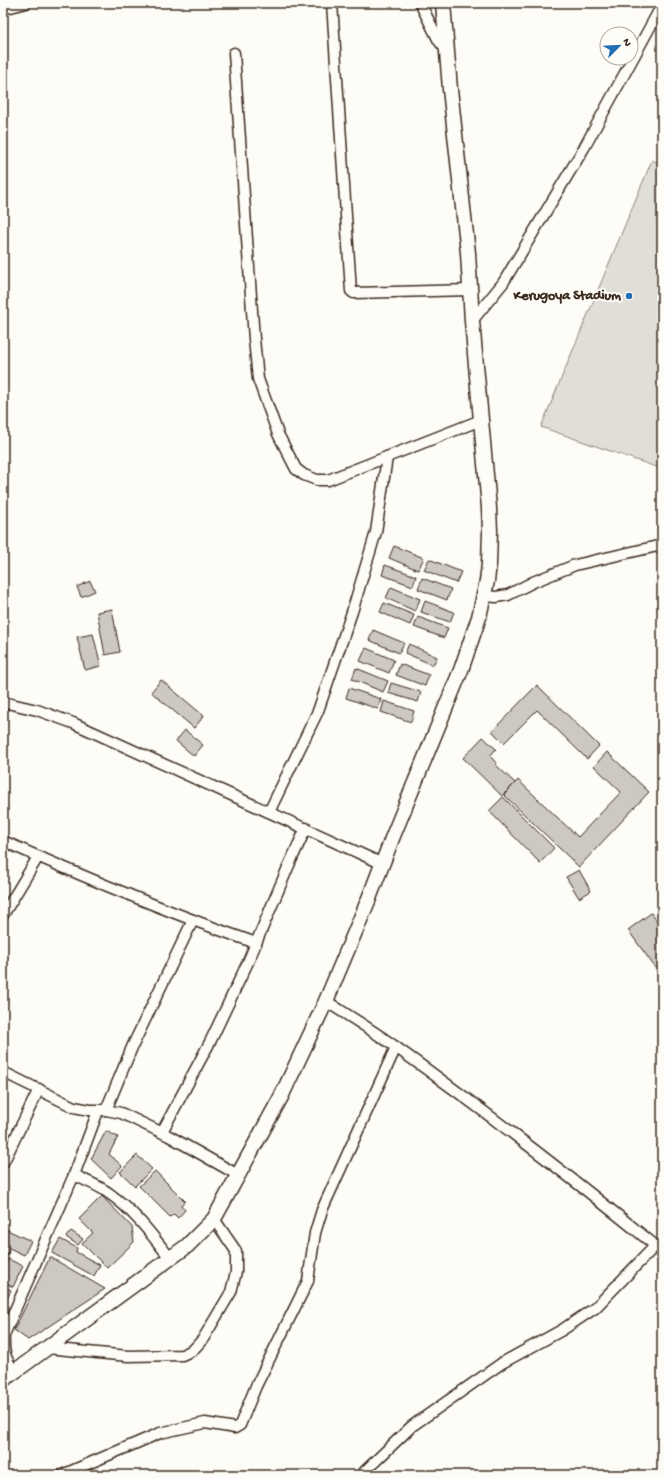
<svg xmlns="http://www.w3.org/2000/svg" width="665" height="1478" viewBox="0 0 665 1478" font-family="'Gochi Hand',sans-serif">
  <rect width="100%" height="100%" fill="#fdfcf7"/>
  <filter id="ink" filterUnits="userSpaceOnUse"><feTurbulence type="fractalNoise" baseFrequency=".025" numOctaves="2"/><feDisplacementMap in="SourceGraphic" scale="8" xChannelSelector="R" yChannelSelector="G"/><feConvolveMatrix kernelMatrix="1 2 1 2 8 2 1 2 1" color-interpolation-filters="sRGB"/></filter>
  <g filter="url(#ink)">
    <polygon fill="#e1ded7" stroke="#8e847a" points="652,160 662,165 662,469 541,427"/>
    <g fill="#cdc8c2" stroke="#3b2a1e">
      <polygon points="394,546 424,558 418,570 389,558"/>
      <polygon points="429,559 461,572 456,583 424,570"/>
      <polygon points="385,565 416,576 413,586 382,575"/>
      <polygon points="422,578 451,589 447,600 418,589"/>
      <polygon points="90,581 95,591 81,597 77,587"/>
      <polygon points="391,587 420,599 415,611 386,598"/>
      <polygon points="425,601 454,612 450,622 421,612"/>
      <polygon points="384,603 414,615 410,625 380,612"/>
      <polygon points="112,609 120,652 105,655 97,612"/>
      <polygon points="418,617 448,628 444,638 414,627"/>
      <polygon points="373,630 404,643 399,653 369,640"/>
      <polygon points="93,634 101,666 85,670 77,637"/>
      <polygon points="409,644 437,657 433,665 405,653"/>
      <polygon points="366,648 394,660 389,673 360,661"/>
      <polygon points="400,664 429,675 425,686 396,675"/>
      <polygon points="356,668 388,681 383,692 352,679"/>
      <polygon points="161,680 204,716 194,728 151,692"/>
      <polygon points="391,683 421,692 418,702 388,693"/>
      <polygon points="537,685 599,746 587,759 537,710 504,743 492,731"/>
      <polygon points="349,688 381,699 378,709 346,698"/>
      <polygon points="384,701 414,711 411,722 381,712"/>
      <polygon points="185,730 203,745 194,756 176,741"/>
      <polygon points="483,737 496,749 490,756 497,764 496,765 515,783 502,796 463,758"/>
      <polygon points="607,752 649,792 579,867 504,795 518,780 578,837 621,792 594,766"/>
      <polygon points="503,797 554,848 540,863 489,811"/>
      <polygon points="579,870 591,891 579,898 566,877"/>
      <polygon points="651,913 662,928 662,977 628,930"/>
      <polygon points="106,1131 118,1137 109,1154 122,1166 111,1178 91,1159"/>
      <polygon points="137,1155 152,1169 135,1186 120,1172"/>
      <polygon points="155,1171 185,1201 181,1205 185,1210 178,1218 174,1214 170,1217 139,1186"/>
      <polygon points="102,1196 132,1227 134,1242 107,1268 82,1243 93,1233 79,1219"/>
      <polygon points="3,1228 31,1241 24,1255 3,1245"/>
      <polygon points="71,1231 83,1239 78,1245 66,1237"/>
      <polygon points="60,1239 77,1248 76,1252 100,1265 94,1276 52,1253"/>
      <polygon points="3,1248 9,1251 3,1265"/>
      <polygon points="50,1257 105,1289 28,1340 14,1330"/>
      <polygon points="8,1259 23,1266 13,1287 3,1282 3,1269"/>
      <polygon points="3,1286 11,1290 3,1308"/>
    </g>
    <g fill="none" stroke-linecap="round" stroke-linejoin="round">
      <g stroke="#3b2a1e" stroke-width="13">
        <g id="street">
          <polyline points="332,3 351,291 354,293 471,290"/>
          <polyline points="420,3 439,41 447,51"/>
          <polyline points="3,9 26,3"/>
          <polyline points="234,53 254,339 258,379 278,434 296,469 304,475 317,480 328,480 481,420"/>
          <polyline points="472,321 503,283 584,148 662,5"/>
          <polyline points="484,596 496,597 508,595 533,582 575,565 662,545"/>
          <polyline points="3,702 37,710 73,723 383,864"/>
          <polyline points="269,812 318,711 352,612 376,532 387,457"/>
          <path d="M3 841C86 878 170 913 256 943"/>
          <polyline points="3,915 38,857"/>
          <path d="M326 1001C350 1017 374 1031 397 1048 488 1113 576 1181 662 1251"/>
          <polyline points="3,1072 74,1107 90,1110 106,1110 121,1113 169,1136 238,1175"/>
          <polyline points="106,1110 133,1045 193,920"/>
          <polyline points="162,1132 211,1040 248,962 289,865 306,828"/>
          <polyline points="3,1163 39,1089"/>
          <path d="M74 1175C86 1181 100 1186 110 1194 135 1212 152 1235 170 1258"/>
          <polyline points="47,1348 128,1356 182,1355 193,1350 203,1339 231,1292 236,1272 236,1251 214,1219"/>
          <path d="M14 1372C5 1357 3 1353 4 1335L74 1175 98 1111"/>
          <polyline points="62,1475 160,1433 205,1423 235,1428 240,1425 256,1386 308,1281 315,1233 322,1210 396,1047"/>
          <polyline points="361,1475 412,1426 502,1363 562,1330 595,1308 655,1246"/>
        </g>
      </g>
      <g stroke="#3b2a1e" stroke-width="17">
        <polyline id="secondary" points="3,1380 187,1246 214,1219 281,1097 326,1001 368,901 393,836 461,670 479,617 487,581 489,564 490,531 489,508 472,321 468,253 450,89 443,3"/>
      </g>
      <use href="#street" stroke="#fdfcf7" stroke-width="10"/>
      <use href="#secondary" stroke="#fdfcf7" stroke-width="14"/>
    </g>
  </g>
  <circle fill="#1f6fb2" stroke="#fdfcf7" stroke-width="1.5" cx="629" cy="296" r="4"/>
  <g text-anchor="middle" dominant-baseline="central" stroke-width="4" stroke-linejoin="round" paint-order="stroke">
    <g font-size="14" font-weight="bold" fill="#3b2a1e" stroke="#fdfcf7" text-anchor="end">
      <text x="621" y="296">Kerugoya Stadium</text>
    </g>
  </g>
  <rect width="665" height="1478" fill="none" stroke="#fdfcf7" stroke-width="16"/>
  <rect x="8" y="8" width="649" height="1462" fill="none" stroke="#3b2a1e" stroke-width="1.5" filter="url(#ink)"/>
  <g transform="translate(619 46) rotate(66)"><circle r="19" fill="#fdfcf7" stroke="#afa8a0"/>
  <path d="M0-3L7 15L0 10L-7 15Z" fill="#1f6fb2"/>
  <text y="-6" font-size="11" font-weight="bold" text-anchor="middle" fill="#3b2a1e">N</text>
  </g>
</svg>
